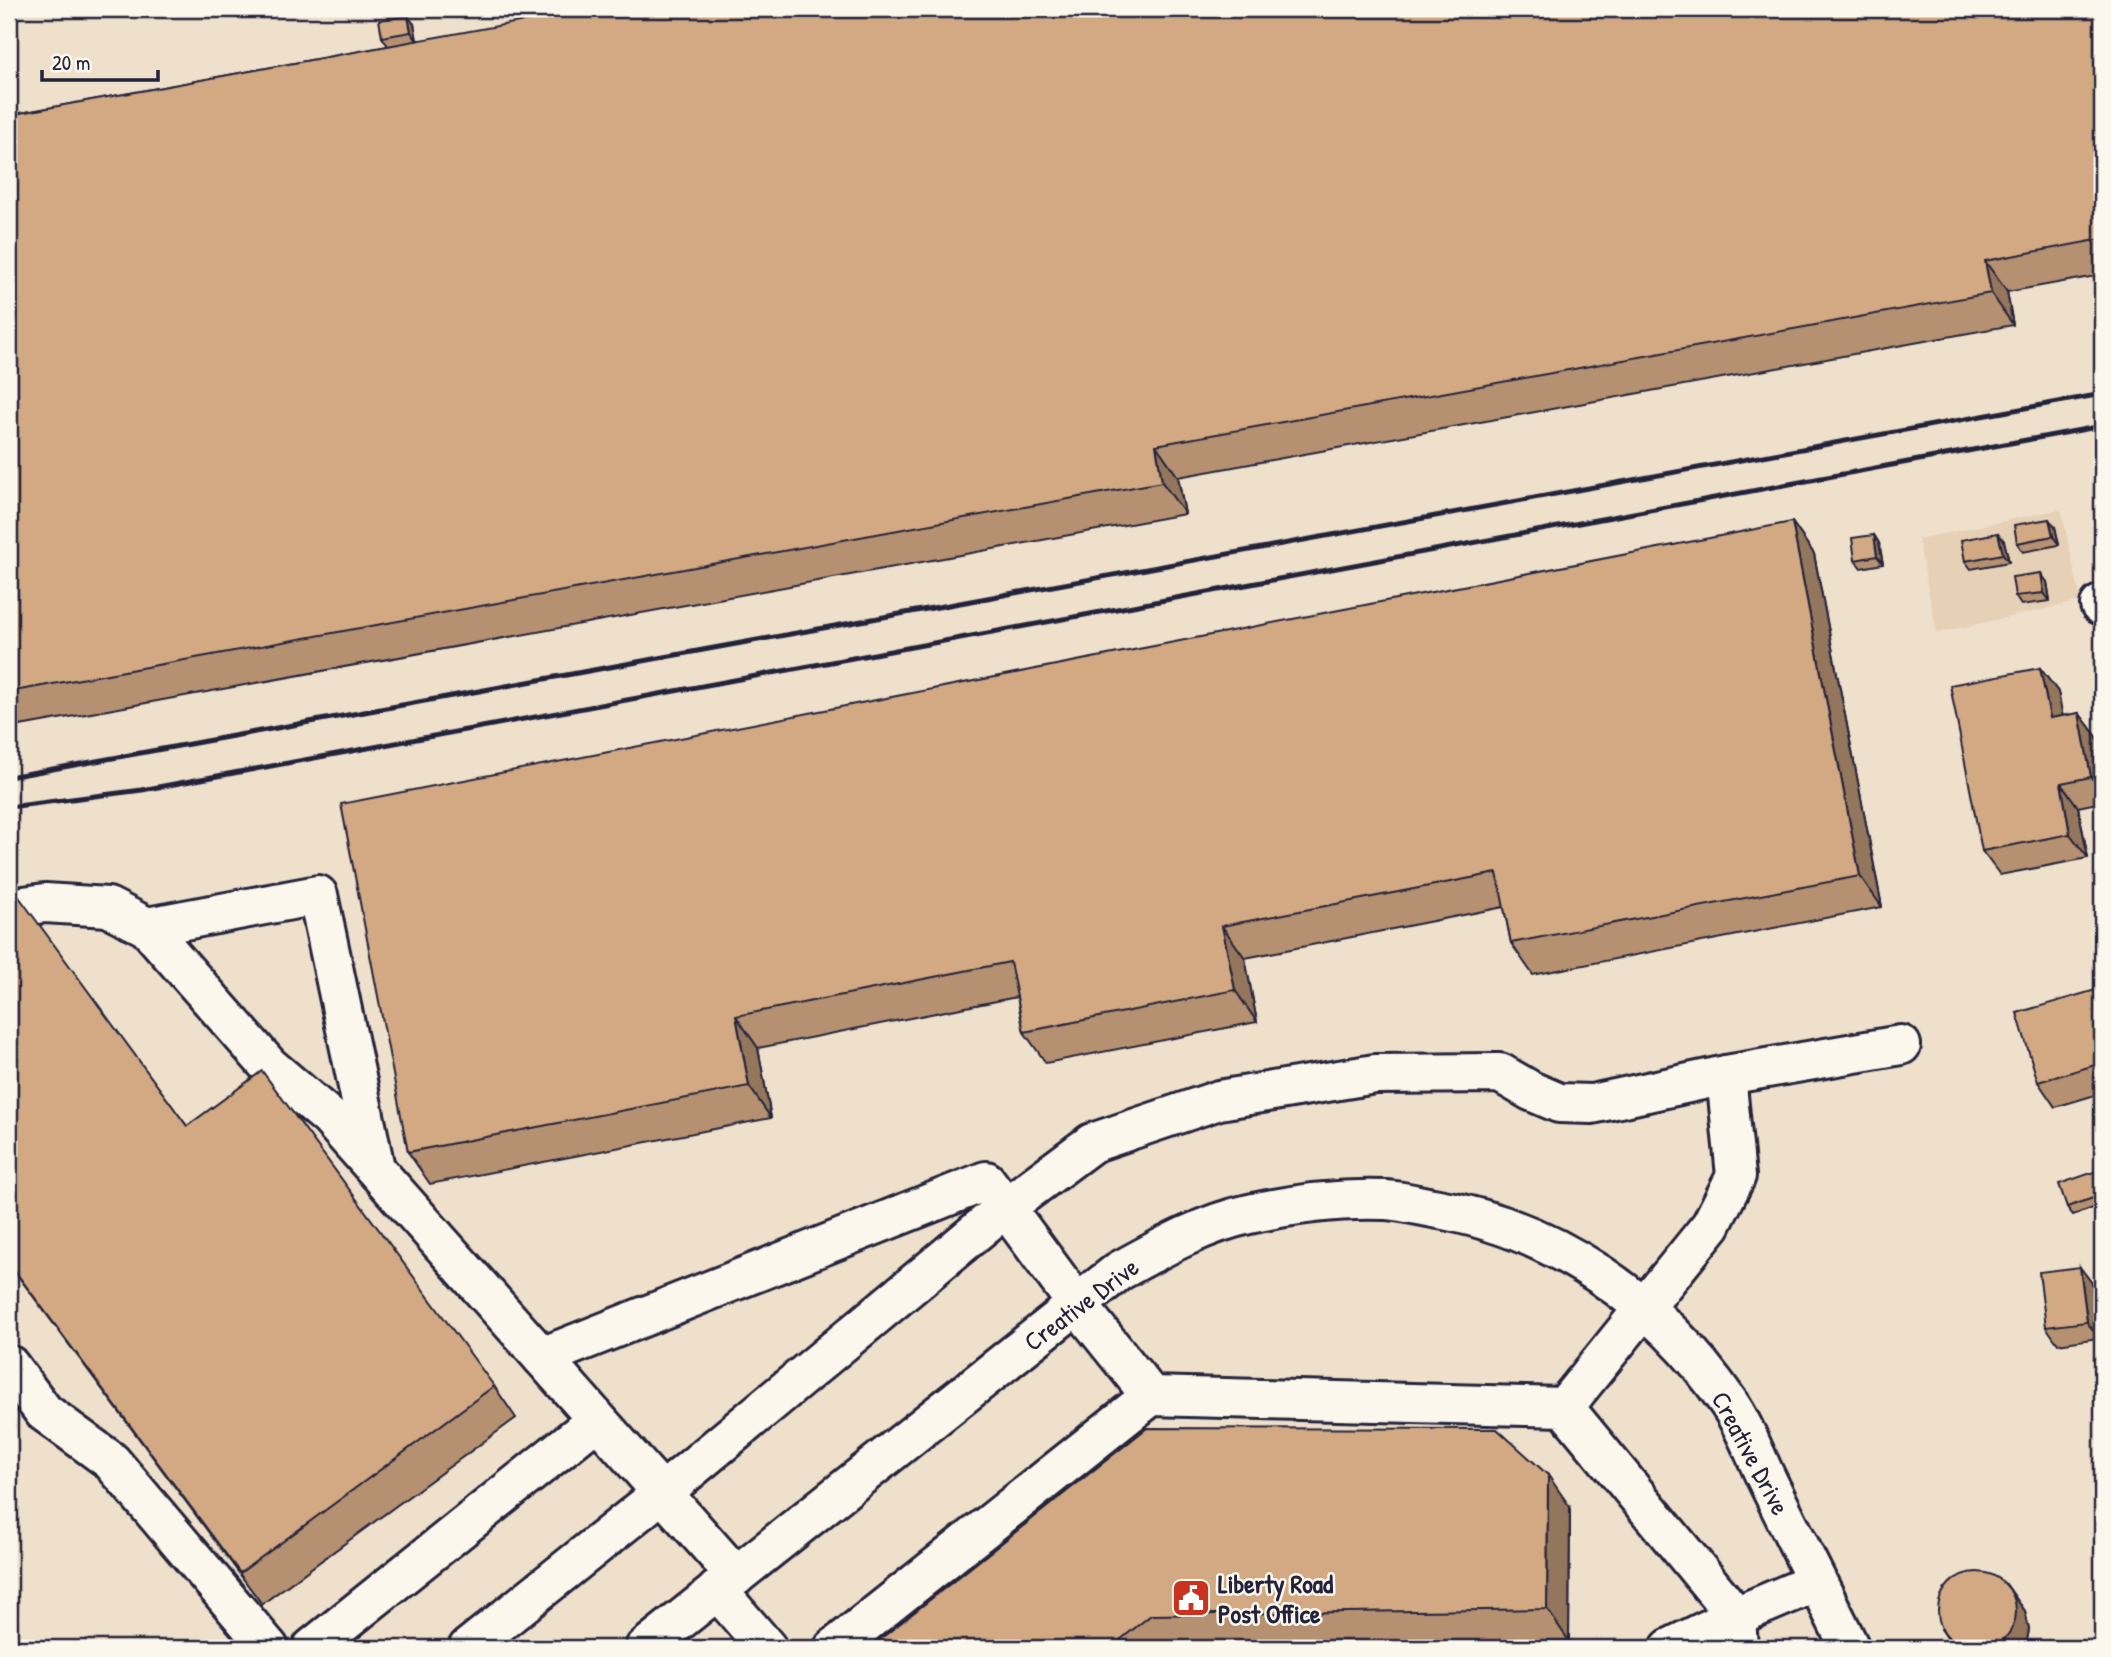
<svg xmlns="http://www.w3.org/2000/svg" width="2111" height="1657" viewBox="0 0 2111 1657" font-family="'Patrick Hand',sans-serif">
  <rect width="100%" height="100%" fill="#efe0cc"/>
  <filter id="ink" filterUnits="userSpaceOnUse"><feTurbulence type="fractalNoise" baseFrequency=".0143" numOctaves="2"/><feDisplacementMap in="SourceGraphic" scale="14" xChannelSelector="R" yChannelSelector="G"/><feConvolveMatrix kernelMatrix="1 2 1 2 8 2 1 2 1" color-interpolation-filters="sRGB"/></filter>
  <g filter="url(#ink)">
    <polygon fill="#e6d0b6" points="2061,509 2081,601 1937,633 1918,539"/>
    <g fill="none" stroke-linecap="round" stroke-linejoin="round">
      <g stroke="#22223b" stroke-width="44">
        <g id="minor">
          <polyline points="2100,605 2102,604"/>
          <polyline points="9,908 45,903 108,907 147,927 269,1066 329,1117 736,1576"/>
          <polyline points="147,927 318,895 375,1168"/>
          <polyline points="1726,1075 1901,1045"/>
          <polyline points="542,1357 986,1181 1077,1304 1151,1396"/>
          <polyline points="9,1365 44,1412 111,1461 269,1648"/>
          <polyline points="717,1590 767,1648"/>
          <polyline points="312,1648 597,1420"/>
          <polyline points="468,1648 662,1493 1006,1207 1092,1143 1219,1100 1375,1074 1500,1073 1531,1091 1559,1103 1592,1104 1726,1075 1736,1176 1711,1225 1564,1407"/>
          <path d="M645 1648 1119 1271C1161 1248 1203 1224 1249 1214 1294 1204 1340 1198 1386 1200 1401 1201 1417 1205 1433 1208 1554 1228 1659 1301 1728 1402 1745 1426 1755 1456 1768 1482 1795 1538 1823 1593 1850 1648"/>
          <polyline points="834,1648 1151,1396 1564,1407 1736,1616 1738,1648"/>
          <polyline points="1670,1648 1736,1616 1817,1582"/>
        </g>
      </g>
      <use href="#minor" stroke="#fbf7ec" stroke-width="38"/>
      <g stroke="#22223b" stroke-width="5">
        <polyline points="9,777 2102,394"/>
        <polyline points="9,807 142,790 2102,426"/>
      </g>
    </g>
    <g fill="#b59171" stroke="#22223b" stroke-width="2">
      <polygon points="2102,9 2102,275 2007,292 2013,325 1178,477 1185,514 9,728 9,115 388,46 382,37 414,24 417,40"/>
      <polygon points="1792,522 1814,554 1882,907 1533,975 1511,943 1504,907 1245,958 1257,1022 1046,1063 1024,1032 1017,997 758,1048 771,1118 430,1184 408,1152"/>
      <polygon points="2055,527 2059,545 2023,552 2017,543"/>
      <polygon points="1998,533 2004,541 2009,562 1971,569 1965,561"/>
      <polygon points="1874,535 1879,543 1883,564 1861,568 1855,560"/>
      <polygon points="2047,582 2050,601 2021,605 2015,596"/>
      <polygon points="2040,668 2058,692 2062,716 2079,713 2097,737 2102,768 2102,802 2078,807 2088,858 2000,875 1982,851"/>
      <polygon points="9,887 187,1126 494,1386 516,1418 262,1604 9,1264"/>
      <polygon points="2102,988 2102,1093 2055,1107 2038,1082"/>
      <polygon points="2097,1171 2102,1179 2102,1205 2073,1215 2067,1207"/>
      <polygon points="2092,1283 2099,1338 2058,1344 2046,1327"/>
      <polygon points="1570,1507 1569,1641 1173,1647 1172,1648 869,1648"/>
      <polygon points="2006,1584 2025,1611 2029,1630 2027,1640 2023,1648 1954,1648 1941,1629"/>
    </g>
    <g fill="#93765c" stroke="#22223b" stroke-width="2">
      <polygon points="408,16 414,24 417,41 411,32"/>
      <polygon points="1985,261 2007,292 2013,325 1991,293"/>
      <polygon points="1156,445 1178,477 1185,514 1162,482"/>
      <polygon points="2049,519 2055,527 2059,545 2053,536"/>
      <polygon points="1792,522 1814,554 1882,907 1860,876"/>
      <polygon points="1998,533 2004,541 2009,562 2003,554"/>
      <polygon points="1874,535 1879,543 1883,564 1877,556"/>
      <polygon points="2041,573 2047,582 2050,601 2044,593"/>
      <polygon points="2040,668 2058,692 2068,743 2050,718"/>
      <polygon points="2079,713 2097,737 2102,768 2102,792 2091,777"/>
      <polygon points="2061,783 2078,807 2088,858 2070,834"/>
      <polygon points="1222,926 1245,958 1257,1022 1235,990"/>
      <polygon points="736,1016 758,1048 771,1118 749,1086"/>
      <polygon points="2080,1267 2092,1283 2099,1338 2087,1322"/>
      <polygon points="1548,1475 1570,1507 1569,1641 1547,1609"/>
      <polygon points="2013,1595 2025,1611 2029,1630 2027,1640 2023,1648 2011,1648 2005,1640"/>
    </g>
    <g fill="#d2a983" stroke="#22223b" stroke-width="2">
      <polygon points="591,9 2102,9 2102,239 1985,261 1991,293 1156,445 1162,482 9,692 9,115"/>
      <polygon points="408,16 411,32 382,37 379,20"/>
      <polygon points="2049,519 2053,536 2017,543 2014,525"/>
      <polygon points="1792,522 1860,876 1511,943 1497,873 1222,926 1235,990 1024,1032 1010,962 736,1016 749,1086 408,1152 341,804"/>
      <polygon points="1998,533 2003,554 1965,561 1961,540"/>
      <polygon points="1874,535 1877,556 1855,560 1852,538"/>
      <polygon points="2041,573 2044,593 2015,596 2012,577"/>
      <polygon points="2040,668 2050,718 2079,713 2091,777 2061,783 2070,834 1982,851 1950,685"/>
      <polygon points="11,886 187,1126 262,1071 494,1386 240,1573 9,1263 9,887"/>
      <polygon points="2102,988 2102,1063 2038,1082 2017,1013"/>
      <polygon points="2097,1171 2102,1186 2102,1195 2067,1207 2059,1184"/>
      <polygon points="2080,1267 2087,1322 2046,1327 2039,1272"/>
      <polygon points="2102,1294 2102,1318 2101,1318 2095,1296"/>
      <polygon points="1147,1428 1497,1429 1548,1475 1547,1609 1151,1615 1110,1648 869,1648"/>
      <circle cx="1977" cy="1611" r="39"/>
      <polygon points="2020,1644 2022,1648 2011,1648"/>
    </g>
  </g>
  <defs>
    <g id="civic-square" transform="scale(2.0125)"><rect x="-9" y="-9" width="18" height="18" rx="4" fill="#c8321e" stroke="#fbf7ec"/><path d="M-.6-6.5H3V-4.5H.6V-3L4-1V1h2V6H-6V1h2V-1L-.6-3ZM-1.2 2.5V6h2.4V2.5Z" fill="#fff"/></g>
  </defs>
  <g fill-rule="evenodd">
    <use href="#civic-square" x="1191" y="1598"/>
  </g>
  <g text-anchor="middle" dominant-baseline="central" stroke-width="5" stroke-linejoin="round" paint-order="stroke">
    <g font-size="26" fill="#22223b" stroke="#fbf7ec">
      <text transform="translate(1081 1304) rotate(-37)">Creative Drive</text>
      <text transform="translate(1751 1453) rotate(62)">Creative Drive</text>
    </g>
    <g font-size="26" font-weight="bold" fill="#22223b" stroke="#fbf7ec" text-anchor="start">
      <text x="1218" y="1583">Liberty Road<tspan x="1218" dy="30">Post Office</tspan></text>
    </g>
  </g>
  <rect width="2111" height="1657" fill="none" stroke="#fbf7ec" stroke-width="35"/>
  <rect x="18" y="18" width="2076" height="1622" fill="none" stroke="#22223b" stroke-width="2.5" filter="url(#ink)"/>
  <path d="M42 70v10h116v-10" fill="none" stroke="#22223b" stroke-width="3.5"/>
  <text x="52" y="70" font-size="21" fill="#22223b" stroke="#fbf7ec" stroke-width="5" paint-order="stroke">20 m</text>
</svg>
